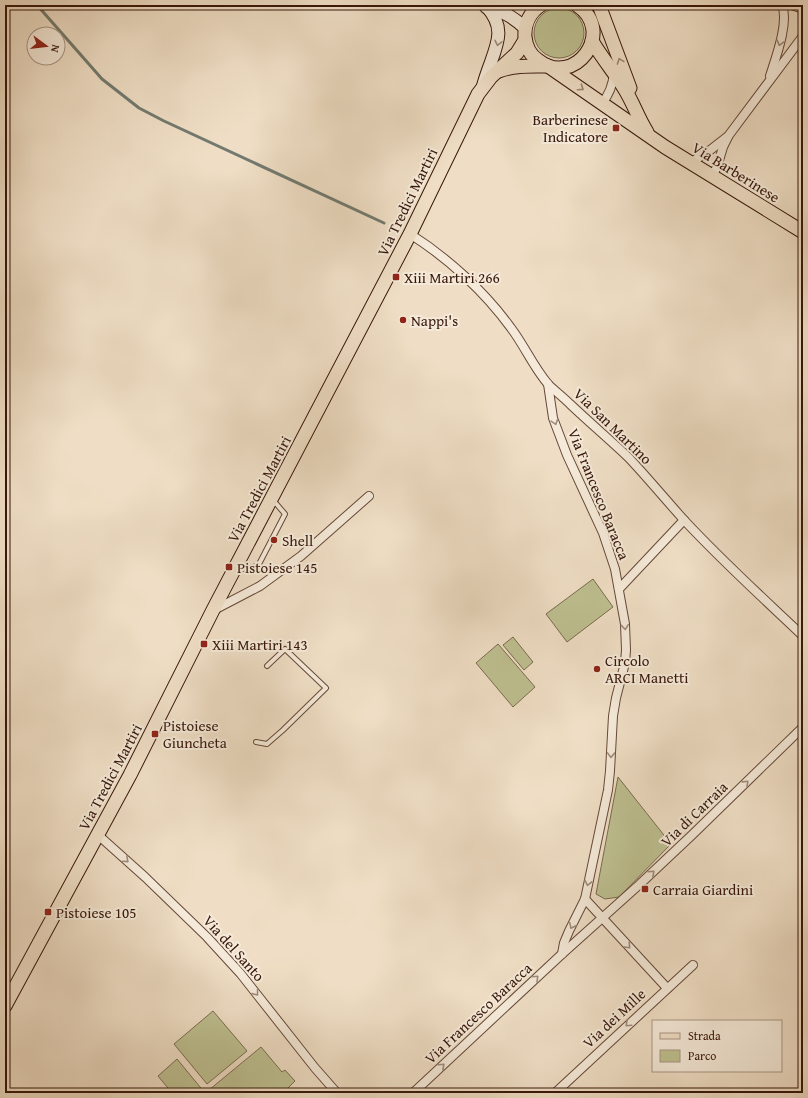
<svg xmlns="http://www.w3.org/2000/svg" width="808" height="1098" viewBox="0 0 808 1098" font-family="'Gentium Book Plus',serif">
  <rect width="100%" height="100%" fill="#efdec5"/>
  <filter id="stains"><feTurbulence type="fractalNoise" baseFrequency=".005" numOctaves="4"/><feColorMatrix values="0 0 0 0 .2 0 0 0 0 .09 0 0 0 0 .02 0 0 0 .5 -.17"/></filter>
  <radialGradient id="worn" r=".72"><stop offset=".6" stop-color="#630" stop-opacity="0"/><stop offset="1" stop-color="#630" stop-opacity=".3"/></radialGradient>
  <g fill="#bec091" stroke="#7a6b4e">
    <circle cx="559" cy="33" r="25"/>
    <polygon points="593,579 613,607 567,642 546,614"/>
    <polygon points="513,637 533,662 524,670 503,645"/>
    <polygon points="498,644 535,687 513,707 476,663"/>
    <polygon points="618,777 671,844 619,897 605,899 596,894"/>
    <polygon points="213,1011 247,1051 207,1084 174,1044"/>
    <polygon points="261,1047 282,1072 285,1070 295,1081 283,1093 211,1093 209,1090"/>
    <polygon points="177,1059 205,1093 172,1093 158,1076"/>
  </g>
  <g fill="none" stroke-linecap="round" stroke-linejoin="round">
    <polyline stroke="#727a6f" stroke-width="3" points="37,5 102,79 139,108 164,121 384,223"/>
    <g stroke="#654839" stroke-width="6">
      <g id="service">
        <polyline points="238,570 258,566 285,514 273,500"/>
        <polyline points="256,742 267,744 283,730 326,688 285,649 267,666"/>
      </g>
    </g>
    <g stroke="#654839" stroke-width="10">
      <g id="minor">
        <polyline points="792,5 803,9"/>
        <path d="M770 76C776 57 789 23 782 5"/>
        <path d="M602 103C609 95 613 83 614 73"/>
        <polyline points="690,163 709,151 727,137"/>
        <polyline points="712,176 717,167 723,147 729,135 803,36"/>
        <path d="M410 234C448 258 485 292 511 328 524 345 534 368 548 384 555 391 563 397 570 404 589 422 609 439 628 457 647 477 665 499 684 520 722 561 763 598 803 636"/>
        <polyline points="548,384 553,418 567,455 603,533 615,569 625,624 626,650 625,663 616,698 613,716 610,771 608,790 585,899 569,931 564,943 562,954"/>
        <polyline points="619,589 684,520"/>
        <polyline points="214,610 260,586 301,556 369,496"/>
        <polyline points="97,834 145,877 207,937 240,973 315,1068 337,1093"/>
        <polyline points="585,899 667,988"/>
        <polyline points="413,1093 562,954 640,884 692,835 803,727"/>
        <polyline points="555,1093 693,965"/>
      </g>
    </g>
    <g stroke="#37160a" stroke-width="14">
      <g id="secondary">
        <path d="M486 7C504 12 512 16 525 28"/>
        <path d="M483 86C485 78 488 70 491 62 499 40 504 26 487 7"/>
      </g>
    </g>
    <g stroke="#37160a" stroke-width="15">
      <g id="primary">
        <path d="M541 5C530 12 524 24 525 37 526 46 530 55 538 60 574 89 617 32 577 5"/>
        <polyline points="599,5 630,88"/>
        <path d="M592 41C602 58 614 72 624 88 633 102 638 118 647 132"/>
        <polyline points="548,66 665,147 803,232"/>
        <path d="M499 71C515 65 531 66 547 66"/>
        <polyline points="5,1006 130,775 213,610 410,234 478,94 491,77 517,53 525,40"/>
      </g>
    </g>
    <use href="#service" stroke="#f5ead9" stroke-width="4"/>
    <use href="#minor" stroke="#f5ead9" stroke-width="8"/>
    <use href="#secondary" stroke="#f5ead9" stroke-width="12"/>
    <use href="#primary" stroke="#efdec5" stroke-width="13"/>
  </g>
  <defs><path id="oneway-chevron" d="M-2-3.5L2.5 0L-2 3.5" fill="none" stroke-width="1.6" stroke-linecap="round" stroke-linejoin="round"/></defs>
  <g stroke="#a08b7c">
    <use href="#oneway-chevron" transform="translate(498 43) rotate(102)"/>
    <use href="#oneway-chevron" transform="translate(780 43) rotate(105)"/>
    <use href="#oneway-chevron" transform="translate(555 422) rotate(72)"/>
    <use href="#oneway-chevron" transform="translate(625 627) rotate(84)"/>
    <use href="#oneway-chevron" transform="translate(611 755) rotate(92)"/>
    <use href="#oneway-chevron" transform="translate(746 783) rotate(-44)"/>
    <use href="#oneway-chevron" transform="translate(126 860) rotate(42)"/>
    <use href="#oneway-chevron" transform="translate(652 873) rotate(-43)"/>
    <use href="#oneway-chevron" transform="translate(588 883) rotate(102)"/>
    <use href="#oneway-chevron" transform="translate(572 926) rotate(116)"/>
    <use href="#oneway-chevron" transform="translate(628 946) rotate(47)"/>
    <use href="#oneway-chevron" transform="translate(536 978) rotate(-43)"/>
    <use href="#oneway-chevron" transform="translate(256 993) rotate(52)"/>
    <use href="#oneway-chevron" transform="translate(628 1024) rotate(137)"/>
    <use href="#oneway-chevron" transform="translate(442 1066) rotate(-43)"/>
  </g>
  <g stroke="#9c8471">
    <use href="#oneway-chevron" transform="translate(620 61) rotate(-110)"/>
    <use href="#oneway-chevron" transform="translate(581 88) rotate(34)"/>
  </g>
  <g fill="#8f2418" stroke="#f5ead9" stroke-width="1.5">
    <rect x="612" y="124" width="8" height="8" rx="2"/>
    <rect x="392" y="273" width="8" height="8" rx="2"/>
    <circle cx="403" cy="320" r="4"/>
    <circle cx="274" cy="540" r="4"/>
    <rect x="225" y="563" width="8" height="8" rx="2"/>
    <rect x="200" y="640" width="8" height="8" rx="2"/>
    <circle cx="597" cy="669" r="4"/>
    <rect x="151" y="730" width="8" height="8" rx="2"/>
    <rect x="641" y="885" width="8" height="8" rx="2"/>
    <rect x="44" y="908" width="8" height="8" rx="2"/>
  </g>
  <g text-anchor="middle" dominant-baseline="central" stroke-width="4" stroke-linejoin="round" paint-order="stroke">
    <g font-size="15" fill="#37160a" stroke="#f5ead9" text-anchor="start">
      <text x="608" y="119" text-anchor="end">Barberinese<tspan x="608" dy="17">Indicatore</tspan></text>
      <text x="404" y="277">Xiii Martiri 266</text>
      <text x="411" y="320">Nappi's</text>
      <text x="282" y="540">Shell</text>
      <text x="237" y="567">Pistoiese 145</text>
      <text x="212" y="644">Xiii Martiri 143</text>
      <text x="605" y="660">Circolo<tspan x="605" dy="17">ARCI Manetti</tspan></text>
      <text x="163" y="725">Pistoiese<tspan x="163" dy="17">Giuncheta</tspan></text>
      <text x="653" y="889">Carraia Giardini</text>
      <text x="56" y="912">Pistoiese 105</text>
    </g>
    <g font-size="15" fill="#37160a" stroke="#f5ead9">
      <text transform="translate(736 172) rotate(32)">Via Barberinese</text>
      <text transform="translate(407 202) rotate(-64)">Via Tredici Martiri</text>
      <text transform="translate(613 426) rotate(44)">Via San Martino</text>
      <text transform="translate(259 489) rotate(-62)">Via Tredici Martiri</text>
      <text transform="translate(599 494) rotate(68)">Via Francesco Baracca</text>
      <text transform="translate(110 777) rotate(-62)">Via Tredici Martiri</text>
      <text transform="translate(694 814) rotate(-44)">Via di Carraia</text>
      <text transform="translate(234 948) rotate(48)">Via del Santo</text>
      <text transform="translate(478 1013) rotate(-43)">Via Francesco Baracca</text>
      <text transform="translate(614 1018) rotate(-43)">Via dei Mille</text>
    </g>
  </g>
  <rect width="808" height="1098" fill="none" stroke="#efdec5" stroke-width="20"/>
  <rect x="6" y="6" width="796" height="1086" fill="none" stroke="#37160a" stroke-width="2"/>
  <rect x="10" y="10" width="788" height="1078" fill="none" stroke="#37160a"/>
  <rect x="652" y="1020" width="130" height="52" fill="#f5ead9" stroke="#a99586"/>
  <rect x="660" y="1033" width="20" height="6" fill="#efdec5" stroke="#a99586"/>
  <text x="688" y="1040" font-size="12" fill="#37160a">Strada</text>
  <rect x="660" y="1050" width="20" height="12" fill="#bec091" stroke="#a99586"/>
  <text x="688" y="1060" font-size="12" fill="#37160a">Parco</text>
  <g transform="translate(46 46) rotate(105)"><circle r="19" fill="#f5ead9" stroke="#a99586"/>
  <path d="M0-3L7 15L0 10L-7 15Z" fill="#8f2418"/>
  <text y="-6" font-size="11" font-weight="bold" text-anchor="middle" fill="#37160a">N</text>
  </g>
  <rect width="100%" height="100%" filter="url(#stains)"/>
  <rect width="100%" height="100%" fill="url(#worn)"/>
</svg>
